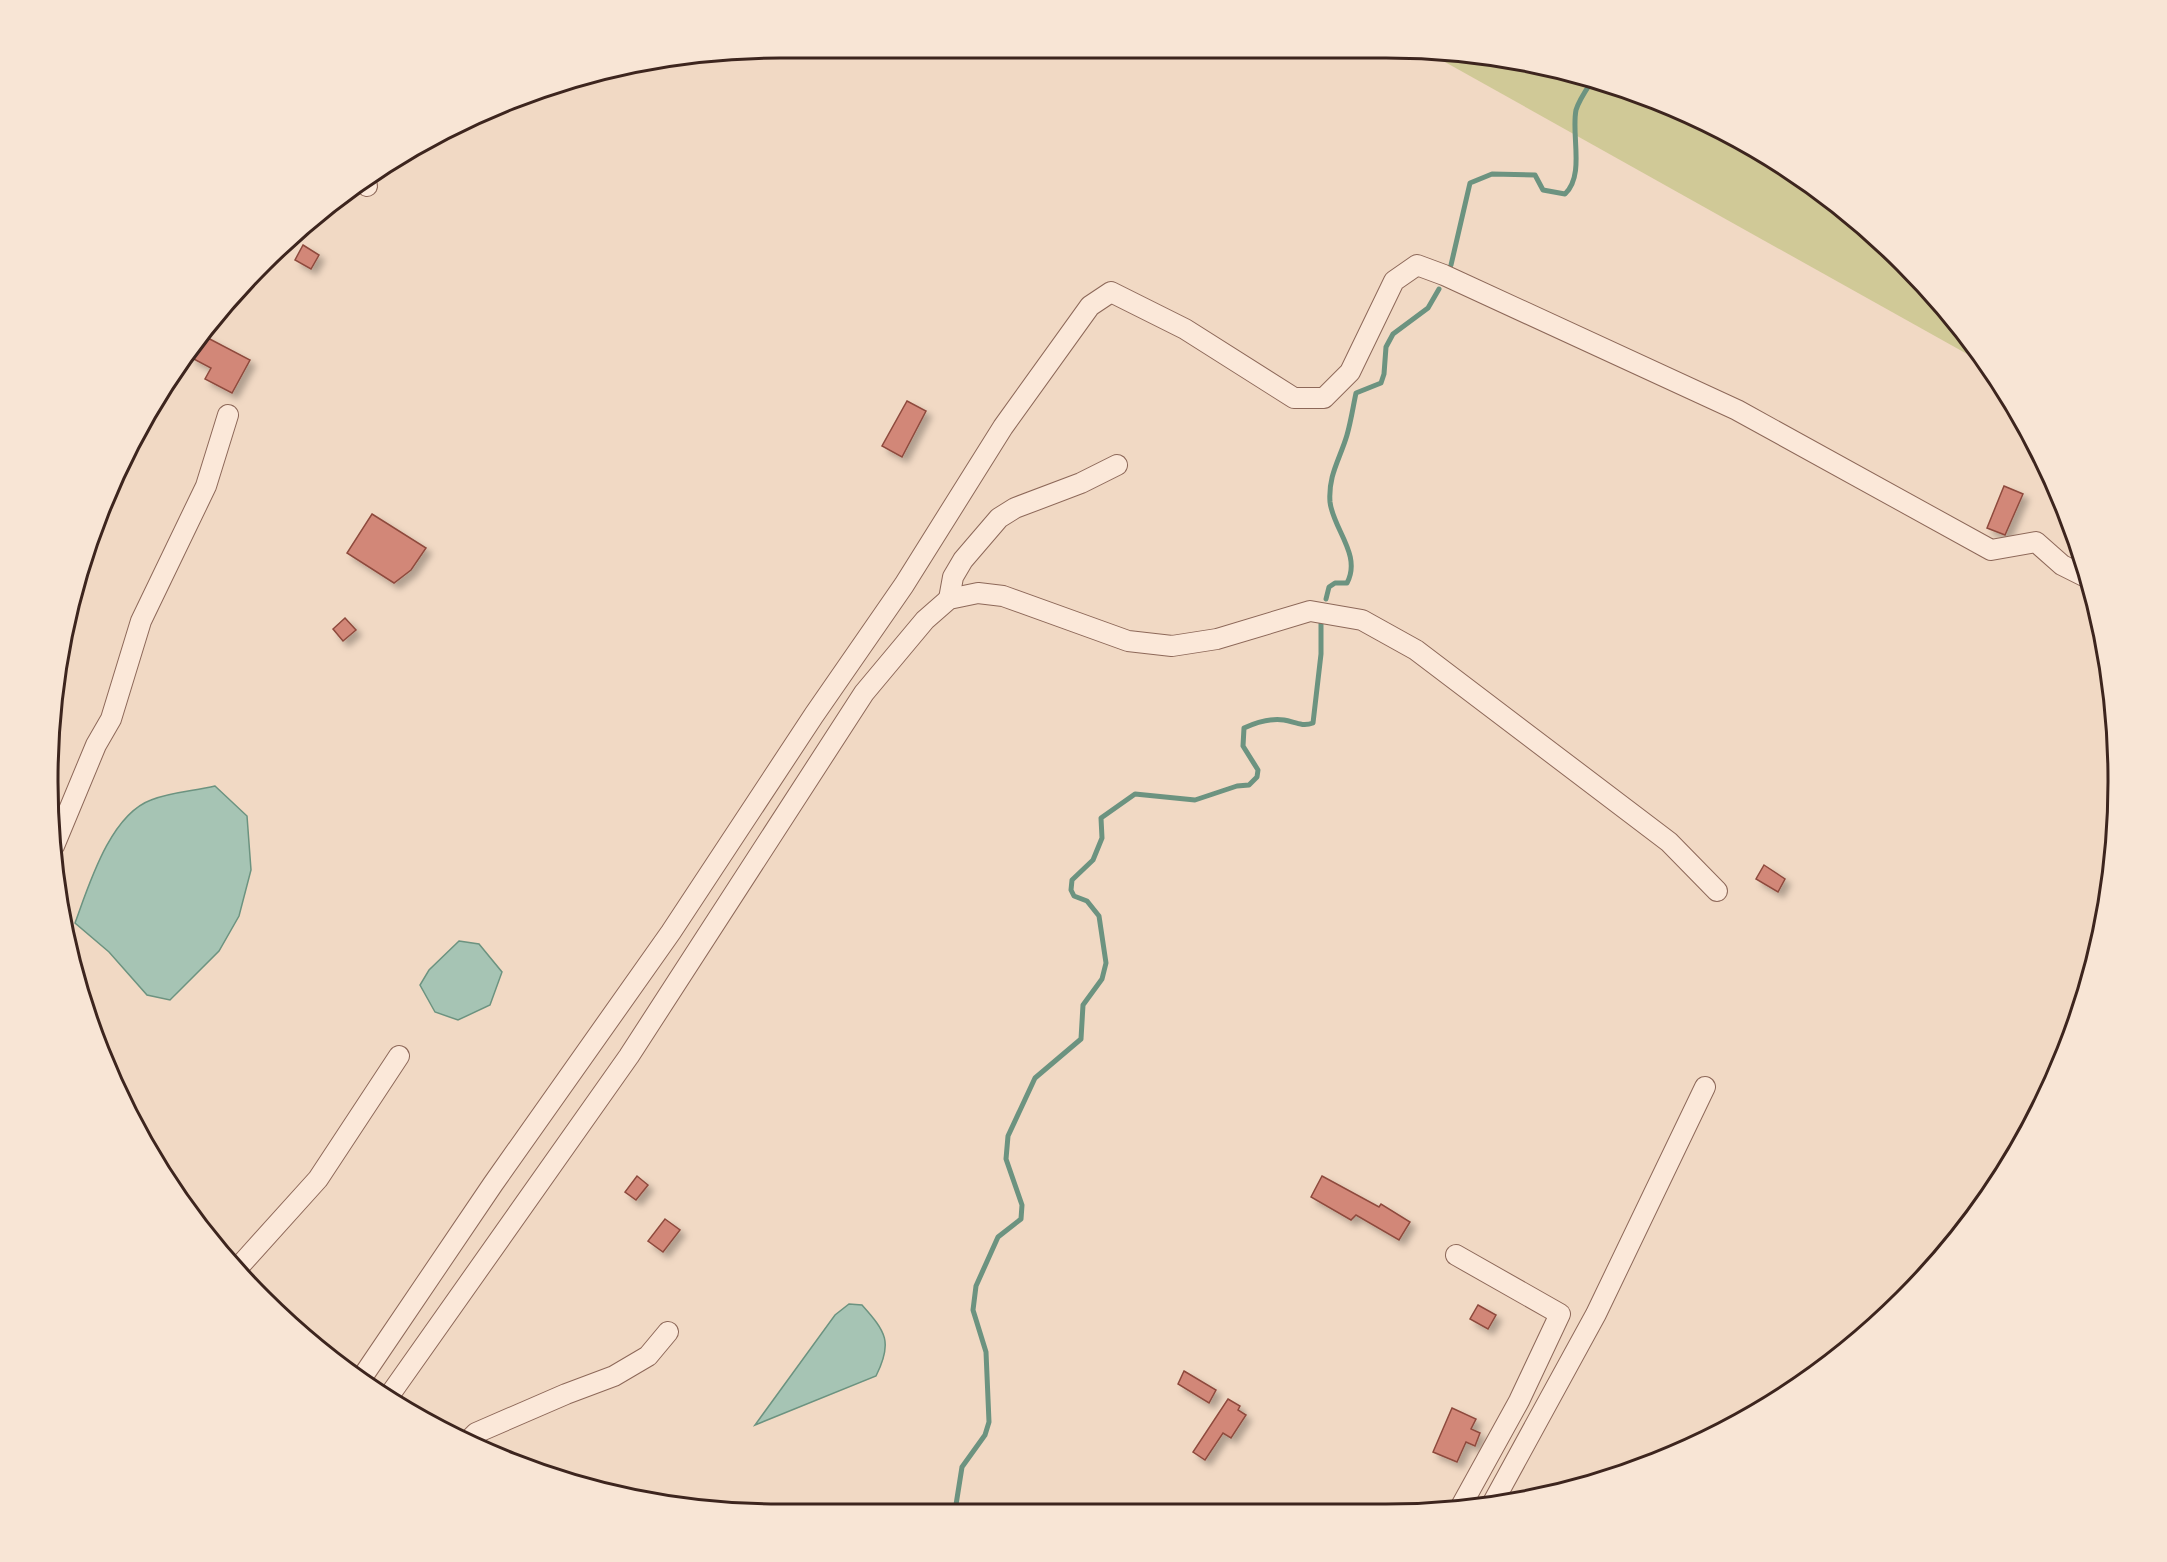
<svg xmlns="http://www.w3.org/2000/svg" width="2167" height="1562" viewBox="0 0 2167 1562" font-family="Georgia,serif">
  <defs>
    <filter id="shadow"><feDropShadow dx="5.5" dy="5.5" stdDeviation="3" flood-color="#0004"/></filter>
  </defs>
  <rect width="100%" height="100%" fill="#f1d9c4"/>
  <polygon fill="#d0c997" points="1427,52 1529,62 1666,104 1753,146 1869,230 1937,298 1985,364"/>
  <g fill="#a6c4b4" stroke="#6c9380" stroke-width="1.5">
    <path d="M215 786 247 816 251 870 239 916 219 951 170 1000 147 995 109 952 75 923C89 885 110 815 151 800 171 792 195 791 215 786Z"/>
    <polygon points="459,941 479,944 502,972 490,1005 458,1020 435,1012 420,985 429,970"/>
    <path d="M849 1304 862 1305C886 1332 893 1342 876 1376L755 1425 835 1315Z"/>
  </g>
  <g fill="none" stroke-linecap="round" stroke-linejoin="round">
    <g stroke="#6c9380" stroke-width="5">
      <path d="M1451 265 1470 183 1492 174 1535 175 1543 190 1565 194C1585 175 1571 135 1576 110 1579 100 1586 90 1592 81"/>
      <path d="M1326 599 1329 587 1335 583H1347C1362 555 1333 529 1330 502 1328 475 1340 459 1347 435 1351 421 1353 407 1356 393L1381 383 1384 374 1386 347 1393 334 1428 308 1439 289"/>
      <path d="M955 1511 962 1467 985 1435 989 1422 986 1352 973 1310 976 1286 998 1237 1021 1219 1022 1205 1006 1159 1008 1136 1035 1078 1081 1039 1083 1005 1102 979 1106 963 1099 916 1087 901 1074 896 1071 890 1072 880 1093 860 1102 838 1101 818 1135 794 1195 800 1237 786 1249 785 1257 777 1258 770 1243 746 1244 728C1257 722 1270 718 1284 720 1295 722 1302 727 1313 723L1321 654V624"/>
    </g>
  </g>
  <g fill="#d28778" stroke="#8e4a3d" stroke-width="1.5" filter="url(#shadow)">
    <polygon points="303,245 319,255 311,269 295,260"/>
    <polygon points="204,336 250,360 232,393 205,379 211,368 190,357"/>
    <polygon points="907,401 926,411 902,457 882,446"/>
    <polygon points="2004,486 2023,494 2005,535 1987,528"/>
    <polygon points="372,514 426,548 411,570 394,583 347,553"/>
    <polygon points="345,618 356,630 343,641 333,629"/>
    <polygon points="1764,865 1785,879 1778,892 1756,879"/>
    <polygon points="637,1176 648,1185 636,1200 625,1192"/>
    <polygon points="1322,1176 1379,1207 1381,1204 1410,1222 1399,1240 1356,1215 1351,1220 1311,1197"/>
    <polygon points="665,1219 680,1230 663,1252 648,1241"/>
    <polygon points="1478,1305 1496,1315 1488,1329 1470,1319"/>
    <polygon points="1184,1371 1216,1390 1209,1403 1178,1384"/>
    <polygon points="1228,1399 1240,1406 1238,1410 1246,1415 1231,1438 1223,1433 1205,1460 1193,1452"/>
    <polygon points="1452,1408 1476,1419 1471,1429 1480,1433 1475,1446 1466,1442 1457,1462 1433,1452"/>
  </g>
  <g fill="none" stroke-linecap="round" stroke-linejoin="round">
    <g stroke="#8d6859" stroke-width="22">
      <g id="minor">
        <polyline points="363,181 367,186"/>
        <polyline points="949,599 953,577 963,560 999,518 1015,508 1081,483 1117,465"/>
        <polyline points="54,846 96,745 111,719 141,621 206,486 228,415"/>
        <polyline points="1456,1255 1560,1314 1519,1401 1460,1508"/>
        <polyline points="236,1270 318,1179 399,1056"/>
        <polyline points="361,1379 493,1184 671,932 814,715 904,585 1003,427 1090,306 1111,292 1185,329 1294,398 1324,398 1350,372 1394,281 1417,265 1444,275 1737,410 1991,550 2036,542 2062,565 2088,578"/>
        <polyline points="389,1396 629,1056 864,693 925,620 949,599 978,593 1003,596 1128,641 1172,646 1217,639 1310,611 1362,620 1416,650 1669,842 1717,891"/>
        <polyline points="467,1442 476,1433 566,1394 614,1376 648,1356 668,1332"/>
        <polyline points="1491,1506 1596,1314 1705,1087"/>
      </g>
    </g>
    <use href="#minor" stroke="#fbe8d9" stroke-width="20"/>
  </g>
  <path d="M0 0H2167V1562H0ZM780 58H1386A722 722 0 0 1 2108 780V782A722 722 0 0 1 1386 1504H780A722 722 0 0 1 58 782V780A722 722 0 0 1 780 58Z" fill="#f8e5d5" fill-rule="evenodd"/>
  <path fill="none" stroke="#3d251e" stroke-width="3" d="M780 58H1386A722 722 0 0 1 2108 780V782A722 722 0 0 1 1386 1504H780A722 722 0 0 1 58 782V780A722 722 0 0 1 780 58Z"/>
</svg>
